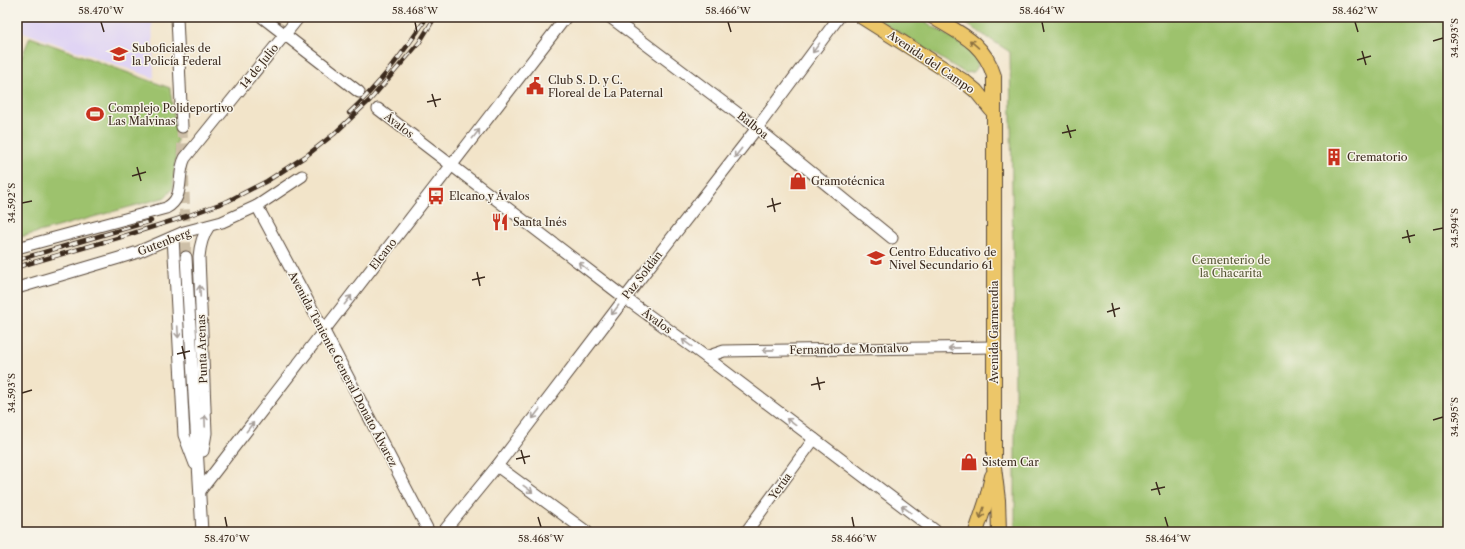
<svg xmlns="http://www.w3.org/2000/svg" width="1465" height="549" viewBox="0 0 1465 549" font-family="'Libre Caslon Text',serif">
  <rect width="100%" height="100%" fill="#f7f3e8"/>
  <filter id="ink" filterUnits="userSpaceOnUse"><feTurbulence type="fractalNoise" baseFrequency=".025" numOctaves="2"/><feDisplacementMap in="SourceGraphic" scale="8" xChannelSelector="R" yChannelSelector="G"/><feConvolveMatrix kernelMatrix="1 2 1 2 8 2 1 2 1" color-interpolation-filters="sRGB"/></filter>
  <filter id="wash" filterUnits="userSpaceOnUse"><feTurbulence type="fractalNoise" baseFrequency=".012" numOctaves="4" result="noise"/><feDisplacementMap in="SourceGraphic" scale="16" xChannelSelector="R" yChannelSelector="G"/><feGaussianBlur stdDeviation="0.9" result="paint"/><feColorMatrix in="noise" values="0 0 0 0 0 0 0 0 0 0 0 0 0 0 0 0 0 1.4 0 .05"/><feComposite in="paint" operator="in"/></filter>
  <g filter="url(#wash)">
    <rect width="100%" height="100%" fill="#f2e4c9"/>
    <polygon fill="#e0d4f4" points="17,17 152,17 154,78 17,30"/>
    <g fill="#9dc26d" stroke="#6c7646">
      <path d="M874 17H918L975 53C979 62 979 65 973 72L965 73Z"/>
      <polygon points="956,17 1448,17 1448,532 1015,532 1015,391 1010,52"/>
      <polygon points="30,37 170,88 177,139 173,188 166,197 17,238 17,68"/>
    </g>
  </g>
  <g filter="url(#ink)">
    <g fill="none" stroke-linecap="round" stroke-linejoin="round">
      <polyline stroke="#cdbfa7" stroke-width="11" stroke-dasharray="11 5.5" stroke-linecap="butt" points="182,127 186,257"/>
      <g stroke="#564638" stroke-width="13">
        <g id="minor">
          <polyline points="177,17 182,127"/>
          <polyline points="262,17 359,92"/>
          <polyline points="610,17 757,128 892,238"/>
          <polyline points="378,109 625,298 706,357 937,532"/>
          <polyline points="257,206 324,331 429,532"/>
          <polyline points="173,237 184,435 195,464"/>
          <path d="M17 248 166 208C186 198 176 175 185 158L299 17"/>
          <polyline points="186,257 202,532"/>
          <polyline points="17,288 119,258 138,252 184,232 222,222 257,206 302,176"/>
          <polyline points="706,357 724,351 993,347"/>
          <path d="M203 451 206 433 199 257C200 245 202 236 209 226"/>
          <polyline points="497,466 587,532"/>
          <polyline points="200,491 566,17"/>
          <polyline points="443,532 497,466 625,298 757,128 839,17"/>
          <polyline points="746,532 814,439"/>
        </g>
      </g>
      <g stroke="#564638" stroke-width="16">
        <g id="major">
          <polyline points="862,17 965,82 976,91 994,113"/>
          <path d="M933 17C961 34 984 43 994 76V467L998 500 999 532"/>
          <polyline points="976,532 986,502 992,476"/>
        </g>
      </g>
      <use href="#minor" stroke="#fff" stroke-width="11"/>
      <use href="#major" stroke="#ecc669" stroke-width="14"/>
      <g stroke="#3b2a1e" stroke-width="4.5">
        <g id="rail">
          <path d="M349 113C379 85 405 51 427 17"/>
          <polyline points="17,260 151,221"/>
          <polyline points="17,267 121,237 187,216 228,201 267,181 306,156 334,134 370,100 419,43 435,17"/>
        </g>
      </g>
      <use href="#rail" stroke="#f7f3e8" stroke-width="3" stroke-dasharray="9" stroke-linecap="butt"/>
    </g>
    <defs><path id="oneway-shaft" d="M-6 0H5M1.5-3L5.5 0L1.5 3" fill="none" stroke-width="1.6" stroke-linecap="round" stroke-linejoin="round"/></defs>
    <g stroke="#8b7040">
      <use href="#oneway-shaft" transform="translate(974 44) rotate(-139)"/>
      <use href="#oneway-shaft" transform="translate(982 513) rotate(108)"/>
    </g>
    <g stroke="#a79f9a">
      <use href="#oneway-shaft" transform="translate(816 48) rotate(126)"/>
      <use href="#oneway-shaft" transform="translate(476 134) rotate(-52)"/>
      <use href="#oneway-shaft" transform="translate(738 153) rotate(128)"/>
      <use href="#oneway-shaft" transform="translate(583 266) rotate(-142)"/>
      <use href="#oneway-shaft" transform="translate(200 291) rotate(-92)"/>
      <use href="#oneway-shaft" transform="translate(348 300) rotate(-52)"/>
      <use href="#oneway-shaft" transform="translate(615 310) rotate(127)"/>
      <use href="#oneway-shaft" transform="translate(178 332) rotate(87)"/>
      <use href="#oneway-shaft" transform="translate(687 343) rotate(-144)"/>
      <use href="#oneway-shaft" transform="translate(954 348) rotate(179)"/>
      <use href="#oneway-shaft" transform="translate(768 350) rotate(179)"/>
      <use href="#oneway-shaft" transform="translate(536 414) rotate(127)"/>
      <use href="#oneway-shaft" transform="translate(205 421) rotate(-92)"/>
      <use href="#oneway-shaft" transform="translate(791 422) rotate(-143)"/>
      <use href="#oneway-shaft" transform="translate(250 427) rotate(-52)"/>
      <use href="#oneway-shaft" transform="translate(528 489) rotate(36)"/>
      <use href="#oneway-shaft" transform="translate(906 509) rotate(-143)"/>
    </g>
  </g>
  <path fill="none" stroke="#3b2a1e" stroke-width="1.5" d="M101 22 104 32M415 22 417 32M728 22 731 32M1042 22 1044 32M1355 22 1358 32M1433 41 1443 38M1362 51 1366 65M1357 60 1371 56M432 94 436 107M427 102 441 99M1067 125 1071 138M1062 133 1076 130M137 167 141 181M132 176 146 172M772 198 775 212M22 203 32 201M767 207 781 203M1407 230 1410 243M1433 230 1443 228M1402 238 1415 235M477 272 480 286M472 280 485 277M1112 303 1115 317M1107 312 1120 308M182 346 185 359M177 354 190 351M817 377 820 390M811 385 825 382M22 393 32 390M1433 420 1443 417M521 450 525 464M516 459 530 456M1156 482 1160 495M1151 490 1165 487M225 517 227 527M538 517 541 527M852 517 854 527M1165 517 1168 527"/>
  <defs>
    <g id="university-bare" transform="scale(1.38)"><path d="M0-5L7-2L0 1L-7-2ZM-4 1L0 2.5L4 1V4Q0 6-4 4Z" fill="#c8321e" stroke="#f7f3e8" stroke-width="2.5" paint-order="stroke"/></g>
    <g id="civic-bare" transform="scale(1.38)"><path d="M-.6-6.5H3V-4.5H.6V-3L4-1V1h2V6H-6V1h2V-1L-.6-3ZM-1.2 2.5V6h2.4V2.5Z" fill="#c8321e" stroke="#f7f3e8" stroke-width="2.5" paint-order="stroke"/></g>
    <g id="stadium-bare" transform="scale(1.38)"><path d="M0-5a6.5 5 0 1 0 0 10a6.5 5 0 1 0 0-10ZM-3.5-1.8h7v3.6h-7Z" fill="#c8321e" stroke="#f7f3e8" stroke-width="2.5" paint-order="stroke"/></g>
    <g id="building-bare" transform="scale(1.38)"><path d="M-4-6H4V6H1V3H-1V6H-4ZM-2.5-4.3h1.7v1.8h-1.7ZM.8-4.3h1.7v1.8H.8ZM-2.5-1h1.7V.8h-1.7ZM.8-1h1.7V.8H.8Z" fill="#c8321e" stroke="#f7f3e8" stroke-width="2.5" paint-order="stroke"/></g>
    <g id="shop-bare" transform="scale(1.38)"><path d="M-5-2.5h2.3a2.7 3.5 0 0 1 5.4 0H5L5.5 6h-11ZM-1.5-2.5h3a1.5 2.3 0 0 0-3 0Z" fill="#c8321e" stroke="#f7f3e8" stroke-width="2.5" paint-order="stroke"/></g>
    <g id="bus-bare" transform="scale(1.38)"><path d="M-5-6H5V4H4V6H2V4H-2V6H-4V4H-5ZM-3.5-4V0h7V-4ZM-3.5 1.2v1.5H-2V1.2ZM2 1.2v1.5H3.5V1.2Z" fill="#c8321e" stroke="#f7f3e8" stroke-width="2.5" paint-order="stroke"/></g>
    <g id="restaurant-bare" transform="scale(1.38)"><path d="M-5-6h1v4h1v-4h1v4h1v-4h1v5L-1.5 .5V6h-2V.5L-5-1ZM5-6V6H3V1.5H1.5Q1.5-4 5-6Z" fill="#c8321e" stroke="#f7f3e8" stroke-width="2.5" paint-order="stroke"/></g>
    <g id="school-bare" transform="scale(1.38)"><path d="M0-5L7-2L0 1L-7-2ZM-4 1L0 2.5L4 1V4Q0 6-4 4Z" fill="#c8321e" stroke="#f7f3e8" stroke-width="2.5" paint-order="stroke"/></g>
  </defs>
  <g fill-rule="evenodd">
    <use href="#university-bare" x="119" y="54"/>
    <use href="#civic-bare" x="535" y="86"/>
    <use href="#stadium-bare" x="95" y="114"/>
    <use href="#building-bare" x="1334" y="157"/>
    <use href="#shop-bare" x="798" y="181"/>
    <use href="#bus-bare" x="436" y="196"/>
    <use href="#restaurant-bare" x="500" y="222"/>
    <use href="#school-bare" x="876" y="258"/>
    <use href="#shop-bare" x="969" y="462"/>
  </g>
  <g text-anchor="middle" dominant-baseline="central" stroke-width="3" stroke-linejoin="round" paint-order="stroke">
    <g font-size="11" fill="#3b2a1e" stroke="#f7f3e8" text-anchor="start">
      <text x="132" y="48">Suboficiales de<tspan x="132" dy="13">la Policía Federal</tspan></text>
      <text x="548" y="80">Club S. D. y C.<tspan x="548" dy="13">Floreal de La Paternal</tspan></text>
      <text x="108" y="108">Complejo Polideportivo<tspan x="108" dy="13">Las Malvinas</tspan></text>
      <text x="1347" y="157">Crematorio</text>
      <text x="811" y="181">Gramotécnica</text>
      <text x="449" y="196">Elcano y Ávalos</text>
      <text x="513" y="222">Santa Inés</text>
      <text x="889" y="252">Centro Educativo de<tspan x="889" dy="13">Nivel Secundario 61</tspan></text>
      <text x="982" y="462">Sistem Car</text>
    </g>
    <g font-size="11" fill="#3b2a1e" stroke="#f7f3e8">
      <text transform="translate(931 62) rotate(34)">Avenida del Campo</text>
      <text transform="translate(259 66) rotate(-51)">14 de Julio</text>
      <text transform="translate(399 125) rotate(37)">Ávalos</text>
      <text transform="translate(753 125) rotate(38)">Balboa</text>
      <text transform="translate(164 242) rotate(-21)">Gutenberg</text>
      <text transform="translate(383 254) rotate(-52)">Elcano</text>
      <text transform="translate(642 275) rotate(-52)">Paz Soldán</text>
      <text transform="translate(657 321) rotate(36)">Ávalos</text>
      <text transform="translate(994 332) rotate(-90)">Avenida Garmendia</text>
      <text transform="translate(202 349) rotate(-92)">Punta Arenas</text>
      <text transform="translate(849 349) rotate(-1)">Fernando de Montalvo</text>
      <text transform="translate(343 369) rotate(62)">Avenida Teniente General Donato Álvarez</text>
      <text transform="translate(780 486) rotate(-54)">Yerúa</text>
    </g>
    <g font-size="11" fill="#585836" stroke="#f7f3e8">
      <text x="1231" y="260">Cementerio de<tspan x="1231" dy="13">la Chacarita</tspan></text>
    </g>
  </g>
  <rect width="1465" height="549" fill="none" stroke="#f7f3e8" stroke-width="44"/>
  <rect x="22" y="22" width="1421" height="505" fill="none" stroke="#3b2a1e" stroke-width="1.5"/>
  <g font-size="10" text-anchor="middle" fill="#3b2a1e">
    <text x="101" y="14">58.470°W</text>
    <text x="415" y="14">58.468°W</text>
    <text x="728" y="14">58.466°W</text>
    <text x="1042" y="14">58.464°W</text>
    <text x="1355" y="14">58.462°W</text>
    <text transform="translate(1454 38) rotate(-90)" y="4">34.593°S</text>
    <text transform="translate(11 203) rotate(-90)" y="4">34.592°S</text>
    <text transform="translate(1454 228) rotate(-90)" y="4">34.594°S</text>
    <text transform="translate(11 393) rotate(-90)" y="4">34.593°S</text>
    <text transform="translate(1454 417) rotate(-90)" y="4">34.595°S</text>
    <text x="227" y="542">58.470°W</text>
    <text x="541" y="542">58.468°W</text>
    <text x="854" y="542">58.466°W</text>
    <text x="1168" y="542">58.464°W</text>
  </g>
</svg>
